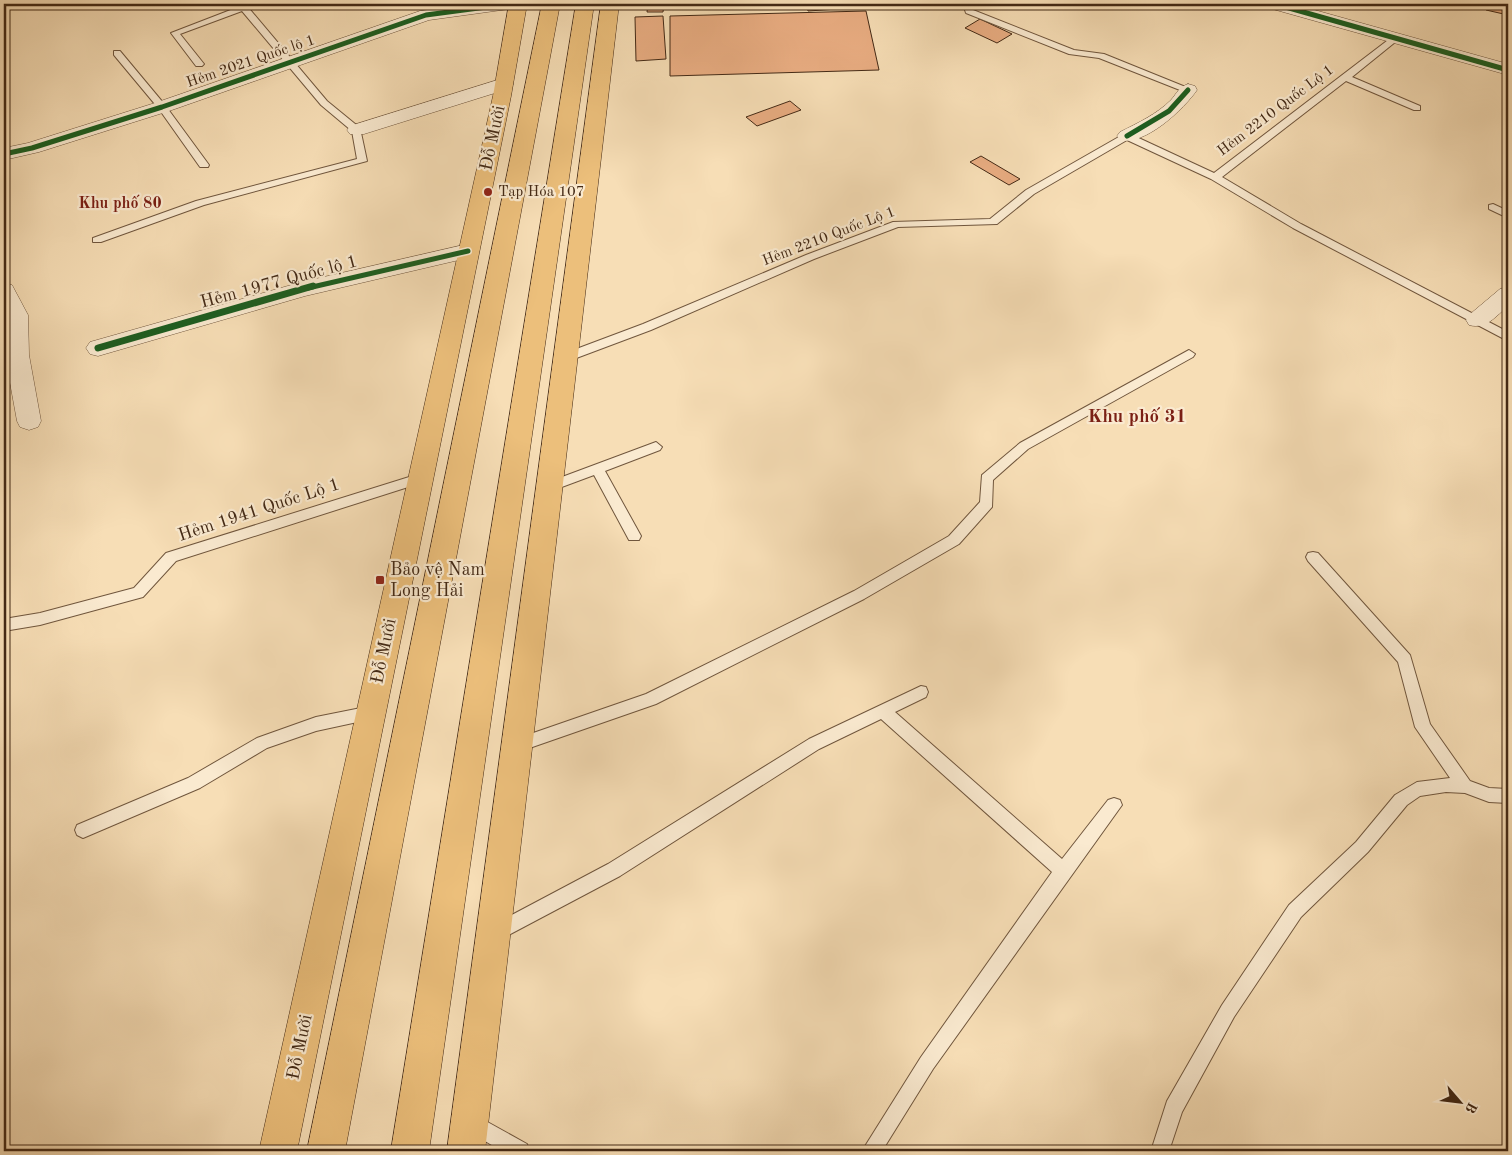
<svg xmlns="http://www.w3.org/2000/svg" width="1512" height="1155" viewBox="0 0 1512 1155" font-family="'Old Standard TT',serif">
  <rect width="100%" height="100%" fill="#f7deb6"/>
  <filter id="stains"><feTurbulence type="fractalNoise" baseFrequency=".004" numOctaves="4"/><feColorMatrix values="0 0 0 0 .2 0 0 0 0 .09 0 0 0 0 .02 0 0 0 .5 -.17"/></filter>
  <radialGradient id="worn" r=".72"><stop offset=".6" stop-color="#630" stop-opacity="0"/><stop offset="1" stop-color="#630" stop-opacity=".3"/></radialGradient>
  <g fill="#e9ad82" stroke="#432915">
    <polygon points="648,4 664,4 663,12 647,12"/>
    <polygon points="806,4 866,4 867,7 808,11"/>
    <polygon points="1488,4 1508,4 1508,15 1486,10"/>
    <polygon points="866,11 879,70 670,76 670,16"/>
    <polygon points="663,16 666,59 636,61 635,17"/>
    <polygon points="980,19 1012,34 997,43 965,28"/>
    <polygon points="790,101 801,110 757,126 746,117"/>
    <polygon points="981,156 1020,179 1009,185 970,162"/>
  </g>
  <g fill="none" stroke-linecap="round" stroke-linejoin="round">
    <g stroke="#70563d" stroke-width="2">
      <g id="lane">
        <polygon points="963,4 971,4 973,10 1074,50 1104,54 1193,90 1185,92 1099,58 1069,54 966,13"/>
        <polygon points="241,6 247,6 327,101 360,128 367,161 204,205 101,242 93,242 93,238 196,201 357,159 352,131 321,105 242,11 180,34 204,64 202,66 196,66 171,33"/>
        <polygon points="1392,37 1399,39 1352,77 1420,106 1420,110 1414,110 1346,81 1222,177 1301,224 1508,332 1508,341 1293,228 1211,179 1127,140 1034,194 997,224 898,227 814,259 651,330 571,360 567,361 561,357 563,354 643,324 806,255 893,222 990,219 1026,190 1124,134 1130,134 1214,173"/>
        <polygon points="114,51 120,51 165,105 209,165 208,167 200,167 159,109 114,55"/>
        <polygon points="1493,204 1508,211 1508,218 1489,209 1489,205"/>
        <polygon points="1189,350 1195,354 1193,357 1028,449 993,480 992,507 959,544 864,599 656,704 518,752 513,750 510,745 513,740 646,694 854,591 949,536 980,502 982,475 1020,443"/>
        <polygon points="656,442 662,447 660,450 605,471 641,536 639,540 629,540 594,475 551,491 545,486 546,483"/>
        <polygon points="422,473 427,475 428,478 427,481 176,561 143,597 40,625 4,631 4,619 40,613 134,588 166,553"/>
        <polygon points="1313,552 1318,553 1410,655 1430,724 1470,781 1489,788 1508,789 1508,803 1489,802 1465,793 1446,792 1420,796 1407,805 1368,852 1301,917 1234,1017 1182,1112 1169,1151 1151,1151 1167,1101 1222,1005 1289,905 1356,842 1395,795 1417,782 1450,778 1415,727 1398,662 1308,561 1306,557 1308,553"/>
        <polygon points="921,686 926,687 928,692 926,697 895,712 1062,859 1108,800 1114,798 1120,800 1122,805 933,1069 882,1151 862,1151 921,1057 1052,872 881,719 819,749 620,876 503,938 497,940 491,938 489,932 491,926 608,864 809,739"/>
        <polygon points="371,706 376,708 378,713 376,718 316,731 267,748 200,788 83,838 77,835 75,830 77,825 188,778 257,738 316,717"/>
        <polygon points="473,1114 527,1144 529,1151 502,1151 466,1130 464,1123 466,1116"/>
      </g>
    </g>
    <g stroke="#70563d" stroke-width="1">
      <g id="street">
        <polygon points="472,4 518,4 515,8 509,9 429,20 169,111 39,152 4,160 4,148 28,143 155,103 420,11"/>
        <polygon points="1267,4 1293,4 1508,64 1508,75 1269,8"/>
        <polygon points="504,78 511,80 513,84 511,88 364,134 350,134 347,130 350,126"/>
        <path d="M1188 84 1195 86 1197 90C1184 109 1145 146 1120 140L1117 136 1120 132C1138 123 1157 114 1171 100 1177 93 1179 87 1188 84Z"/>
        <polygon points="468,244 476,246 479,251 476,256 305,296 98,356 90,354 86,348 90,342 302,282"/>
        <polygon points="4,283 12,285 28,315 29,355 41,421 38,427 29,430 20,427 17,421 5,355"/>
        <path d="M1508 287V306C1496 316 1486 330 1469 325L1466 320 1469 315 1500 289Z"/>
      </g>
    </g>
    <g stroke="#432915" stroke-width="1">
      <g id="highway">
        <polygon points="509,4 527,4 511,96 297,1151 259,1151 493,96"/>
        <polygon points="542,4 560,4 345,1151 307,1151"/>
        <polygon points="576,4 594,4 429,1151 391,1151"/>
        <polygon points="601,4 619,4 485,1151 447,1151"/>
      </g>
    </g>
    <use href="#lane" fill="#faead0" fill-rule="evenodd"/>
    <use href="#street" fill="#faead0" fill-rule="evenodd"/>
    <use href="#highway" fill="#ecbf7b" fill-rule="evenodd"/>
    <g stroke="#faead0" stroke-width="8">
      <g id="cycleway-far1">
        <polyline points="1275,4 1508,70"/>
        <polyline points="1127,136 1169,111 1188,90"/>
        <polyline points="4,154 32,148 162,107 426,15 509,4"/>
        <polyline points="308,288 468,251"/>
      </g>
    </g>
    <g stroke="#faead0" stroke-width="10">
      <polyline id="cycleway" points="98,348 313,286"/>
    </g>
    <use href="#cycleway-far1" stroke="#1b5e20" stroke-width="5"/>
    <use href="#cycleway" stroke="#1b5e20" stroke-width="7"/>
  </g>
  <g fill="#8f2418" stroke="#faead0" stroke-width="2">
    <circle cx="488" cy="192" r="5"/>
    <rect x="375" y="575" width="10" height="10" rx="2.5"/>
  </g>
  <g text-anchor="middle" dominant-baseline="central" stroke-width="4.5" stroke-linejoin="round" paint-order="stroke">
    <g font-size="15" fill="#432915" stroke="#faead0">
      <text transform="translate(251 62) rotate(-19)">Hẻm 2021 Quốc lộ 1</text>
      <text transform="translate(1276 111) rotate(-37)">Hẻm 2210 Quốc Lộ 1</text>
      <text transform="translate(829 237) rotate(-21)">Hẻm 2210 Quốc Lộ 1</text>
    </g>
    <g font-size="15" fill="#432915" stroke="#faead0" text-anchor="start">
      <text x="498" y="192">Tạp Hóa 107</text>
    </g>
    <g font-size="16" font-weight="bold" fill="#7a1f14" stroke="#faead0">
      <text x="120" y="204">Khu phố 80</text>
    </g>
    <g font-size="18" fill="#432915" stroke="#faead0">
      <text transform="translate(493 138) rotate(-78)">Đỗ Mười</text>
      <text transform="translate(279 282) rotate(-15)">Hẻm 1977 Quốc lộ 1</text>
      <text transform="translate(259 510) rotate(-18)">Hẻm 1941 Quốc Lộ 1</text>
      <text transform="translate(384 651) rotate(-78)">Đỗ Mười</text>
      <text transform="translate(300 1047) rotate(-78)">Đỗ Mười</text>
    </g>
    <g font-size="18" fill="#432915" stroke="#faead0" text-anchor="start">
      <text x="390" y="570">Bảo vệ Nam<tspan x="390" dy="21">Long Hải</tspan></text>
    </g>
    <g font-size="19" font-weight="bold" fill="#7a1f14" stroke="#faead0">
      <text x="1137" y="417">Khu phố 31</text>
    </g>
  </g>
  <rect width="1512" height="1155" fill="none" stroke="#f7deb6" stroke-width="20"/>
  <rect x="5" y="5" width="1502" height="1145" fill="none" stroke="#432915" stroke-width="2.5"/>
  <rect x="10" y="10" width="1492" height="1135" fill="none" stroke="#432915"/>
  <g transform="translate(1460 1102) rotate(118)" stroke="#faead0" stroke-width="4" paint-order="stroke">
  <path d="M0-4L9 19L0 12L-9 19Z" fill="#432915"/>
  <text y="-8" font-size="14" font-weight="bold" text-anchor="middle" fill="#432915">B</text>
  </g>
  <rect width="100%" height="100%" filter="url(#stains)"/>
  <rect width="100%" height="100%" fill="url(#worn)"/>
</svg>
